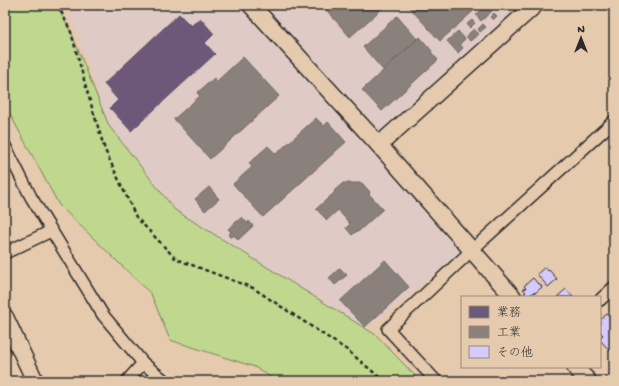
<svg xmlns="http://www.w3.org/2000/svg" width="619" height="386" viewBox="0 0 619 386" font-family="'Gochi Hand','Klee One',sans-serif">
  <rect width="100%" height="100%" fill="#e5caad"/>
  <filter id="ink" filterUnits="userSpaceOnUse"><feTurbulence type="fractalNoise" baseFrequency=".025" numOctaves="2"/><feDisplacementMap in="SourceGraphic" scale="8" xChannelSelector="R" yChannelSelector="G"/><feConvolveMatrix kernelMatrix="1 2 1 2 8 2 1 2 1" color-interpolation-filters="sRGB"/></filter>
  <g filter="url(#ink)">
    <polygon fill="#e0cac5" points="65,5 520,5 366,145 460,249 459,254 366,330 176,210 109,126 74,24"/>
    <polygon fill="#c0d88e" stroke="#76825c" points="5,5 56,5 71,32 109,126 175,210 376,335 420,381 277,381 255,367 170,340 151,294 59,205 5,105"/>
    <polygon fill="#6d597a" stroke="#594b62" points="179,14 191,26 200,18 214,34 205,43 215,54 131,131 110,108 118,100 104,84"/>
    <g fill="#8a817c" stroke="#6e6764">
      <polygon points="136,5 147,5 141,10"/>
      <polygon points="322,5 386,5 350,37"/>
      <polygon points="409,5 480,5 440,41 408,6"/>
      <polygon points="499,5 511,5 505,11"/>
      <polygon points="486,6 492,11 481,21 476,15"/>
      <polygon points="494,13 497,16 493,20 490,17"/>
      <polygon points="397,16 417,39 383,70 363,47"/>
      <polygon points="472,20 475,23 470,28 467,24"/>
      <polygon points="483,24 486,27 480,32 478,29"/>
      <polygon points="474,29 479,34 470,41 466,36"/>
      <polygon points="458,31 465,39 460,44 463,48 458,53 447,41"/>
      <polygon points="420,37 432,51 431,52 438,60 382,111 362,90"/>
      <polygon points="243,57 279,96 210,159 174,119 200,96 197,93 214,78 217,81"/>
      <polygon points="316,118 324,126 328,122 346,142 263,217 233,184 252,167 249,163 268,146 276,154"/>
      <polygon points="343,183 362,183 370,192 369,194 383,209 358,232 357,231 352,235 346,228 350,224 338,210 327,220 316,209 335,192 334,191"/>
      <polygon points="209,187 219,199 205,211 195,199"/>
      <polygon points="242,217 247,223 249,221 253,226 238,240 234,235 231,238 228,235 231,232 228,229"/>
      <polygon points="385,260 409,287 365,327 340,301"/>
      <polygon points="340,268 347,275 335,285 329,278"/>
    </g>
    <g fill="#d5cafc" stroke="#2b2b2b">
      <polygon points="545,267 548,271 549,270 557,279 548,287 537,274"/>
      <polygon points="533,278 538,284 539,283 542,287 535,293 534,292 528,297 524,293 526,292 523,289 526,288 524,286"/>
      <polygon points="566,289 573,297 557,297"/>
      <polygon points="607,314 614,322 614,347 610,351 600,340 600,338 603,335 600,332 600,320"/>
      <polygon points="614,369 614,381 607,381 608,380 606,377"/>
    </g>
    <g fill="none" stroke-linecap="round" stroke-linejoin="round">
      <g stroke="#2b2b2b" stroke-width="14">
        <g id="street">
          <polyline points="5,146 31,197 103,315 143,363 165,381"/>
          <polyline points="5,253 51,231"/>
          <polyline points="600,300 614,287"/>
          <polyline points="127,381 143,363"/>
          <polyline points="436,381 388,329 472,250 614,121"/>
        </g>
      </g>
      <g stroke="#2b2b2b" stroke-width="19">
        <g id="secondary">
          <polyline points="251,5 379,145 513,297"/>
          <polyline points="379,145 535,5"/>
          <polyline points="5,317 35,381"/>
          <polyline points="575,367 588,381"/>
        </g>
      </g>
      <g stroke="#2b2b2b" stroke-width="2.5" stroke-dasharray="4 3" stroke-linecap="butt">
        <polyline points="58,5 71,32 87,91 105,150 136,217 176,259 253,288 347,350 384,381"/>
        <polyline points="5,7 7,5"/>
      </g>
      <use href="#street" stroke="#e5caad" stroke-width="11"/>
      <use href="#secondary" stroke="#e5caad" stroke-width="16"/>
    </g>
  </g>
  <rect width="619" height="386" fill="none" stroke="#e5caad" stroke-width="20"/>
  <rect x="10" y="10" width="599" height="366" fill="none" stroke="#2b2b2b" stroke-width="1.5" filter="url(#ink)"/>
  <rect x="461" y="296" width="140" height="72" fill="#e5caad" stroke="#9b8a79"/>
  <rect x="469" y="306" width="20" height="12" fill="#6d597a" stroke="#9b8a79"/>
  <text x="497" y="316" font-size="12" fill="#2b2b2b">業務</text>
  <rect x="469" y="326" width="20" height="12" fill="#8a817c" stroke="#9b8a79"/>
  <text x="497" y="336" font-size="12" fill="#2b2b2b">工業</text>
  <rect x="469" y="346" width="20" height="12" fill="#d5cafc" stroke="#9b8a79"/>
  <text x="497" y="356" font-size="12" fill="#2b2b2b">その他</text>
  <g transform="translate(581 38)" stroke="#e5caad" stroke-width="3" paint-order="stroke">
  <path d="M0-3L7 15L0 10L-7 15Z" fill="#2b2b2b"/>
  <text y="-6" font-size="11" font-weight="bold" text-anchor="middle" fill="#2b2b2b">N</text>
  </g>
</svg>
